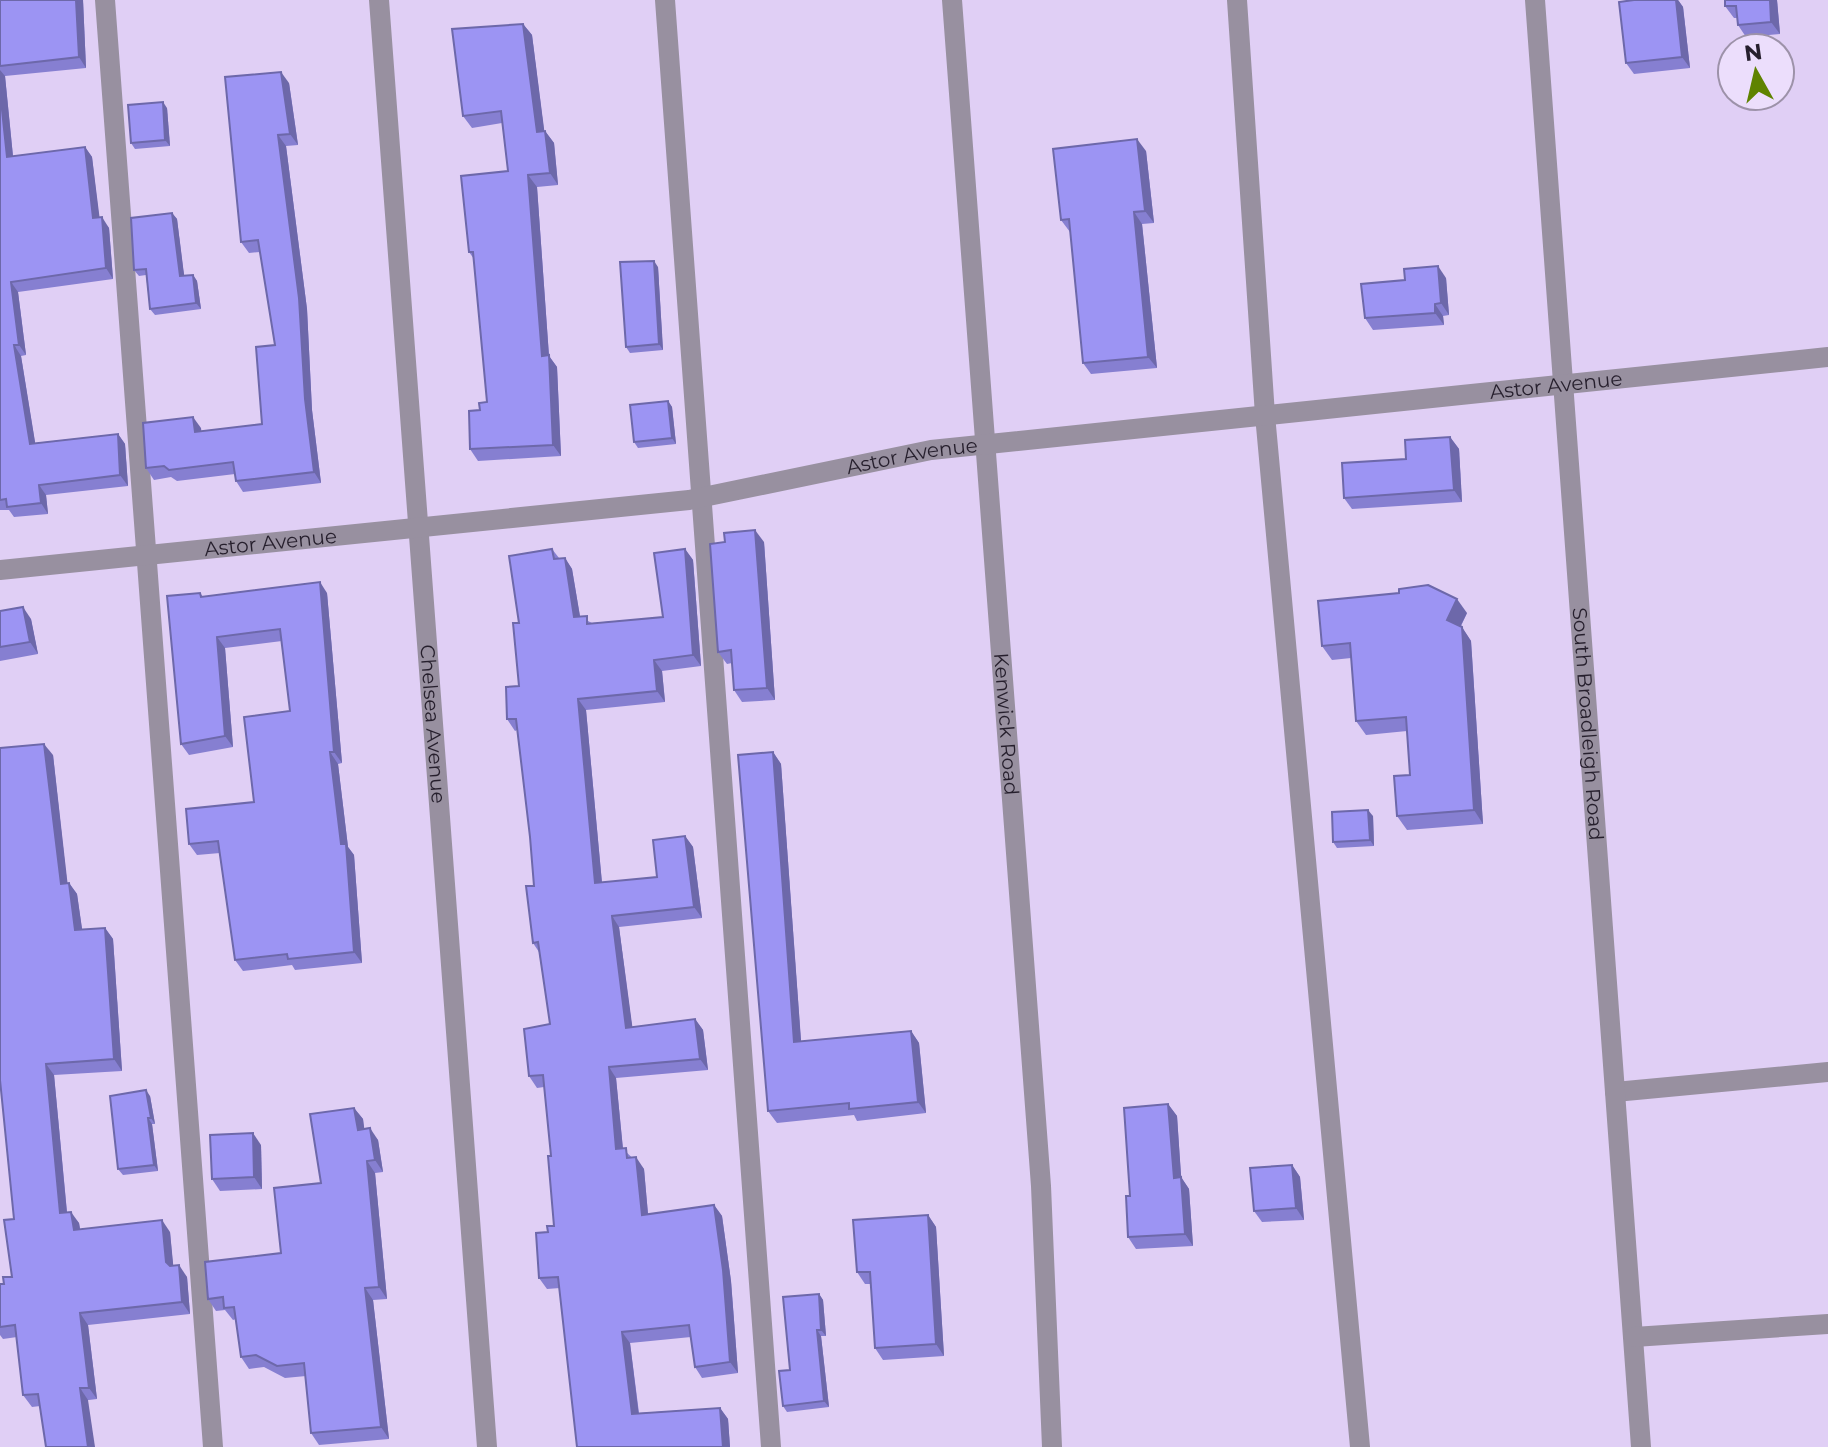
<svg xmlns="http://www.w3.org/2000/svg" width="1828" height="1447" viewBox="0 0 1828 1447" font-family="Montserrat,sans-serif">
  <rect width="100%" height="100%" fill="#e0cff5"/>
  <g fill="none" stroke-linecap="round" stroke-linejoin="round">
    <g stroke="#9890a0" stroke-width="20">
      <polyline points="105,0 213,1447"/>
      <polyline points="665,0 771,1447"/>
      <polyline points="1237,0 1265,415 1360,1447"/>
      <polyline points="1615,1092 1828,1072"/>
    </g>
    <g stroke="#9890a0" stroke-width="20">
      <path id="s1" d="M379 0 487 1447"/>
      <path id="s2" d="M952 0 1041 1186 1052 1447"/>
      <path id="s3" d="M1535 0 1641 1447"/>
      <path id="s4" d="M0 570 689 500 931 450 1828 357"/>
      <polyline points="1634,1337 1828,1324"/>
    </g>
  </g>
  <g fill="#867fd1">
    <polygon points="0,0 83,0 86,68 5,76 13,156 85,147 92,157 99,218 109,228 113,279 18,292 26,355 21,356 35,443 118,434 125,444 128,486 46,495 48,514 14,517 9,510 0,510"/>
    <polygon points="1634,0 1678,0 1683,7 1690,68 1634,74 1626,63"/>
    <polygon points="1725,0 1777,0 1780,34 1746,37 1738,25 1737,18 1734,18 1725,6"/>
    <polygon points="523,24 532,35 544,131 545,131 554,143 558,185 537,187 549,356 557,367 561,456 478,461 470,449 480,410 487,402 474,259 469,252 508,171 502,123 472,128 463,116"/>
    <polygon points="289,83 298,145 286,146 307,309 312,410 321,483 243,492 236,481 235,474 177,481 171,477 154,480 146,468 201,428 201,431 262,424 275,345 260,252 249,253 241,242"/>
    <polygon points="167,108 170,146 135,149 131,143"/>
    <polygon points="1146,151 1154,223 1142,224 1157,368 1091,374 1083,363 1070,232 1061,220"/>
    <polygon points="172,213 177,219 184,276 193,275 197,281 201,309 155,315 150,309 146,275 139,276 134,270"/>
    <polygon points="658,267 663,350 630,353 626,347"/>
    <polygon points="1446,278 1449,315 1443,316 1444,325 1373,330 1365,318"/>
    <polygon points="668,401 672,407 676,444 638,448 634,442"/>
    <polygon points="1450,437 1459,449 1462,502 1352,509 1344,498"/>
    <polygon points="764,542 775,700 742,702 734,690 732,663 727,664 718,652"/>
    <polygon points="552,549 559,558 565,558 572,569 580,617 592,623 663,617 685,549 693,560 701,666 662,671 665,702 586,710 602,883 657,877 685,836 693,847 702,918 619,927 632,1027 695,1019 703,1030 708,1070 616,1078 623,1149 644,1169 648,1214 714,1205 722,1216 731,1281 738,1373 702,1378 695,1367 691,1337 630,1343 639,1413 720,1408 728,1419 730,1447 577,1447 560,1288 547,1289 539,1278 548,1232 554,1226 551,1156 544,1087 537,1088 529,1076 550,1024 539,952 533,943 534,886 530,837 517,730 515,731 507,719 519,686"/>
    <polygon points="200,593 203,597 327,593 342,763 338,764 348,847 354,855 362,963 295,970 292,965 243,971 235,960 220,853 197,855 189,844 254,802 290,711 282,641 225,648 233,747 189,755 181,744"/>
    <polygon points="0,611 31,619 38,654 0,661"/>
    <polygon points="1467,613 1461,626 1471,641 1483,824 1407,830 1397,816 1410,775 1407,731 1366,735 1356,721 1351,658 1332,660 1322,646"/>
    <polygon points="773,752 781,764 801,1042 911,1031 919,1043 926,1113 857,1121 854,1115 777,1123 768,1111"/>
    <polygon points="53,755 67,883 69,883 77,894 82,930 105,928 113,939 122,1071 54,1075 67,1212 79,1223 80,1229 170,1232 173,1266 187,1277 190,1314 88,1325 97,1399 32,1407 23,1395 17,1337 3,1339 0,1335 0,1284 4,1284 12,1277 14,1219"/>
    <polygon points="1373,816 1374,846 1337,848 1333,842"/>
    <polygon points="150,1096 155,1124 152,1124 158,1171 123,1175 118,1169"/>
    <polygon points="1168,1104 1177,1116 1181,1177 1189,1189 1193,1246 1136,1249 1128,1237 1130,1196"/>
    <polygon points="354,1108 363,1119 364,1129 378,1140 383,1172 375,1173 387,1299 373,1300 389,1439 319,1445 311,1433 306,1376 285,1378 264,1367 249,1369 241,1357 236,1319 233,1320 225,1310 216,1311 208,1299 281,1253 321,1183"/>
    <polygon points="261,1145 262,1189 220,1191 212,1179"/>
    <polygon points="1292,1165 1300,1177 1304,1220 1262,1222 1254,1211"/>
    <polygon points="928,1215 936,1227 944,1356 883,1360 875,1348 871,1284 865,1284 857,1272"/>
    <polygon points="819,1294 823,1300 826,1336 821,1336 829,1407 787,1412 783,1406 790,1370"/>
  </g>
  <g fill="#6d68aa">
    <polygon points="76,0 83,0 86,68 79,57"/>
    <polygon points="1676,0 1678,0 1683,7 1690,68 1682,57"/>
    <polygon points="1770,0 1777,0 1780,34 1771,22"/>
    <polygon points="523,24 532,35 546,144 537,132"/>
    <polygon points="0,70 5,76 14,167 7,157 0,91"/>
    <polygon points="281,72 289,83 298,145 290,134"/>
    <polygon points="163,102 167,108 170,146 165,140"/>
    <polygon points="545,131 554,143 558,185 550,173"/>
    <polygon points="278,135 286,146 307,309 312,410 321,483 314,472 305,399"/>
    <polygon points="1137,139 1146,151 1154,223 1145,211"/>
    <polygon points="85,147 92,157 101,229 93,218"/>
    <polygon points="528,175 537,187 549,356 557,367 561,456 553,445 542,356"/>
    <polygon points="1134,212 1142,224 1157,368 1148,357"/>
    <polygon points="172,213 177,219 185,282 180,276"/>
    <polygon points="102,217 109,228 113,279 106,268"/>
    <polygon points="654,261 658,267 663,350 659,344"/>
    <polygon points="1438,266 1446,278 1449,315 1441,303"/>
    <polygon points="193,275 197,281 201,309 196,303"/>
    <polygon points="11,282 18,292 26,355 19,345"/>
    <polygon points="1435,304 1443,316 1444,325 1435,313"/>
    <polygon points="14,345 21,356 37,454 30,444"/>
    <polygon points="668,401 672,407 676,444 672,438"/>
    <polygon points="193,417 201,428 203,443 195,432"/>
    <polygon points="118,434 125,444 128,486 120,475"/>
    <polygon points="1450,437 1459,449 1462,502 1454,490"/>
    <polygon points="39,485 46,495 48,514 41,503"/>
    <polygon points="755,530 764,542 775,700 767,688"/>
    <polygon points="685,549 693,560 701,666 693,655"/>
    <polygon points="565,558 572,569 582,628 574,617"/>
    <polygon points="320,582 327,593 342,763 334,752"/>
    <polygon points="1457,599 1467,613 1457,633 1447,620"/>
    <polygon points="23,607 31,619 38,654 30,642"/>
    <polygon points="1462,627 1471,641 1483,824 1474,810"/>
    <polygon points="217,637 225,648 233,747 225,736"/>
    <polygon points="654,660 662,671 665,702 657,691"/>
    <polygon points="578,699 586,710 603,894 595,883"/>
    <polygon points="44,744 53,755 69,896 61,884"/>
    <polygon points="330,752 338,764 348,847 354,855 362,963 354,952"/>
    <polygon points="773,752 781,764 802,1054 794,1042"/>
    <polygon points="1368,810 1373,816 1374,846 1370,840"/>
    <polygon points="685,836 693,847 702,918 694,907"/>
    <polygon points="69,883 77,894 84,942 75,930"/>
    <polygon points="612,916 619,927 634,1039 626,1028"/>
    <polygon points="105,928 113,939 122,1071 114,1059"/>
    <polygon points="695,1019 703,1030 708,1070 700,1059"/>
    <polygon points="911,1031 919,1043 926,1113 918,1102"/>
    <polygon points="46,1064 54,1075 68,1224 60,1213"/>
    <polygon points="609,1067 616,1078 624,1160 616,1149"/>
    <polygon points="146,1090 150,1096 155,1124 151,1118"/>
    <polygon points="1168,1104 1177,1116 1182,1189 1181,1177 1189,1189 1193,1246 1185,1234 1174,1178"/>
    <polygon points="354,1108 363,1119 366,1142 358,1130"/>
    <polygon points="148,1118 152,1124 158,1171 154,1165"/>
    <polygon points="370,1128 378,1140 383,1172 375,1160"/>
    <polygon points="253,1133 261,1145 262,1189 254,1177"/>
    <polygon points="636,1157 644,1169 649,1226 642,1215"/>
    <polygon points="367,1161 375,1173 387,1299 379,1287"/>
    <polygon points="1292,1165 1300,1177 1304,1220 1296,1208"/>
    <polygon points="714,1205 722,1216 731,1281 738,1373 730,1362"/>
    <polygon points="71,1212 79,1223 82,1241 74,1230"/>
    <polygon points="928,1215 936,1227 944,1356 936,1344"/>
    <polygon points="162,1220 170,1232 174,1273 166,1262"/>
    <polygon points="179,1265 187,1277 190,1314 182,1302"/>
    <polygon points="365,1288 373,1300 389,1439 381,1427"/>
    <polygon points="819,1294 823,1300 826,1336 821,1330"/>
    <polygon points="80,1313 88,1325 97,1399 89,1388"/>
    <polygon points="817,1330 821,1336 829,1407 824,1401"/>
    <polygon points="622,1332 630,1343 640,1425 632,1414"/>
    <polygon points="80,1388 88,1400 95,1447 88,1447"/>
    <polygon points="720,1408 728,1419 730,1447 723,1447"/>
  </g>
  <g fill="#9c94f3" stroke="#6d68aa" stroke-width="2">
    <polygon points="0,0 76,0 79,57 0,66"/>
    <polygon points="1634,0 1676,0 1682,57 1626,63 1619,2"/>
    <polygon points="1725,0 1770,0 1771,22 1738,25 1736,6 1725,6"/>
    <polygon points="523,24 537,132 545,131 550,173 528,175 542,356 549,355 553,445 470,449 469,411 480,410 479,403 487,402 473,252 469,252 461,176 508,171 501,111 463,116 452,29"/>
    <polygon points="281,72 290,134 278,135 299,298 305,399 314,472 236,481 233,462 169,470 164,466 146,468 143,423 193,417 195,432 262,424 256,347 275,345 258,240 241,242 225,77"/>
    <polygon points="0,91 7,157 85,147 93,218 102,217 106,268 11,282 19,345 14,345 30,444 118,434 120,475 39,485 41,503 7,507 6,499 0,500"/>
    <polygon points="163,102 165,140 131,143 128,105"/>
    <polygon points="1137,139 1145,211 1134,212 1148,357 1083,363 1069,219 1061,220 1053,149"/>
    <polygon points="172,213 180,276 193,275 196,303 150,309 146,269 134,270 131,218"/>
    <polygon points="654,261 659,344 626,347 620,262"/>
    <polygon points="1438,266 1441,303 1435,304 1435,313 1365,318 1361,284 1405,280 1404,269"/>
    <polygon points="668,401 672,438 634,442 630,405"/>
    <polygon points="1450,437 1454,490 1344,498 1342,463 1406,459 1405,440"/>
    <polygon points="755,530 767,688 734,690 731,650 718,652 710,544 725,542 724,533"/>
    <polygon points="552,549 554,559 565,558 574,617 587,616 587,624 663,617 654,553 685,549 693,655 654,660 657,691 578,699 595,883 657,877 653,840 685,836 694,907 612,916 626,1028 695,1019 700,1059 609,1067 616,1149 626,1148 627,1158 636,1157 642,1215 714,1205 723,1270 730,1362 695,1367 689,1325 622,1332 632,1414 720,1408 723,1447 577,1447 558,1277 539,1278 536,1233 548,1232 547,1226 554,1226 548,1156 551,1156 543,1075 529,1076 524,1029 550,1024 538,942 533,943 526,886 534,886 530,837 516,719 507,719 506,687 519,686 513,623 519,623 509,556"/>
    <polygon points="320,582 334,752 330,752 341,844 346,844 354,952 288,959 287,954 235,960 218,841 189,844 186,809 254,802 244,717 290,711 280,629 217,637 225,736 181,744 167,596 200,593 201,597"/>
    <polygon points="1428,585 1457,599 1447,620 1462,627 1474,810 1397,816 1394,776 1410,775 1406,717 1356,721 1350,643 1322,646 1318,601 1399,593 1399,589"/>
    <polygon points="23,607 30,642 0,647 0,611"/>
    <polygon points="44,744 61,884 69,883 75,930 105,928 114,1059 46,1064 60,1213 71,1212 74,1230 162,1220 166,1262 170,1266 179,1265 182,1302 80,1313 89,1388 80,1388 88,1447 46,1447 38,1394 23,1395 15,1325 0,1327 0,1284 4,1284 3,1277 12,1277 4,1220 14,1219 0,1080 0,748"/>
    <polygon points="773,752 794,1042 911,1031 918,1102 849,1109 849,1103 768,1111 738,755"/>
    <polygon points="1368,810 1370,840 1333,842 1332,812"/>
    <polygon points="146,1090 151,1118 148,1118 154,1165 118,1169 110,1096"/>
    <polygon points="1168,1104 1174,1178 1181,1177 1185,1234 1128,1237 1126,1196 1130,1196 1124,1108"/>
    <polygon points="354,1108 358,1130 370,1128 375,1160 367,1161 379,1287 365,1288 381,1427 311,1433 304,1363 277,1366 256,1355 241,1357 234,1307 224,1308 223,1297 208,1299 205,1262 281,1253 274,1188 321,1183 310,1114"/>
    <polygon points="253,1133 254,1177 212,1179 210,1135"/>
    <polygon points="1292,1165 1296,1208 1254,1211 1250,1168"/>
    <polygon points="928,1215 936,1344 875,1348 870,1272 857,1272 853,1220"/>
    <polygon points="819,1294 821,1330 817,1330 824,1401 783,1406 779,1371 790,1370 783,1297"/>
  </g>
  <g text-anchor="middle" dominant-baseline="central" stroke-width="8" stroke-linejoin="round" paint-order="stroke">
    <g font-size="20" fill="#261f2d" stroke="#ecdefc">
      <text stroke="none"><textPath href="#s4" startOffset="1568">Astor Avenue</textPath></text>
      <text stroke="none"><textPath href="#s4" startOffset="920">Astor Avenue</textPath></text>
      <text stroke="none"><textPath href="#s4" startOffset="272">Astor Avenue</textPath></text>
      <text stroke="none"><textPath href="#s1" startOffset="726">Chelsea Avenue</textPath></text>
      <text stroke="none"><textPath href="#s2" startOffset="726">Kenwick Road</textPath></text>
      <text stroke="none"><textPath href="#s3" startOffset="726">South Broadleigh Road</textPath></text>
    </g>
  </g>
  <g transform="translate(1756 72) rotate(352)"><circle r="38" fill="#ecdefc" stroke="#9d92a9" stroke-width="2"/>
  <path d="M0-6L14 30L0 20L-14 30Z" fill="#5f8300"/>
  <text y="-12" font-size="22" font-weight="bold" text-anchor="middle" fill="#261f2d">N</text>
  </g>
</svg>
